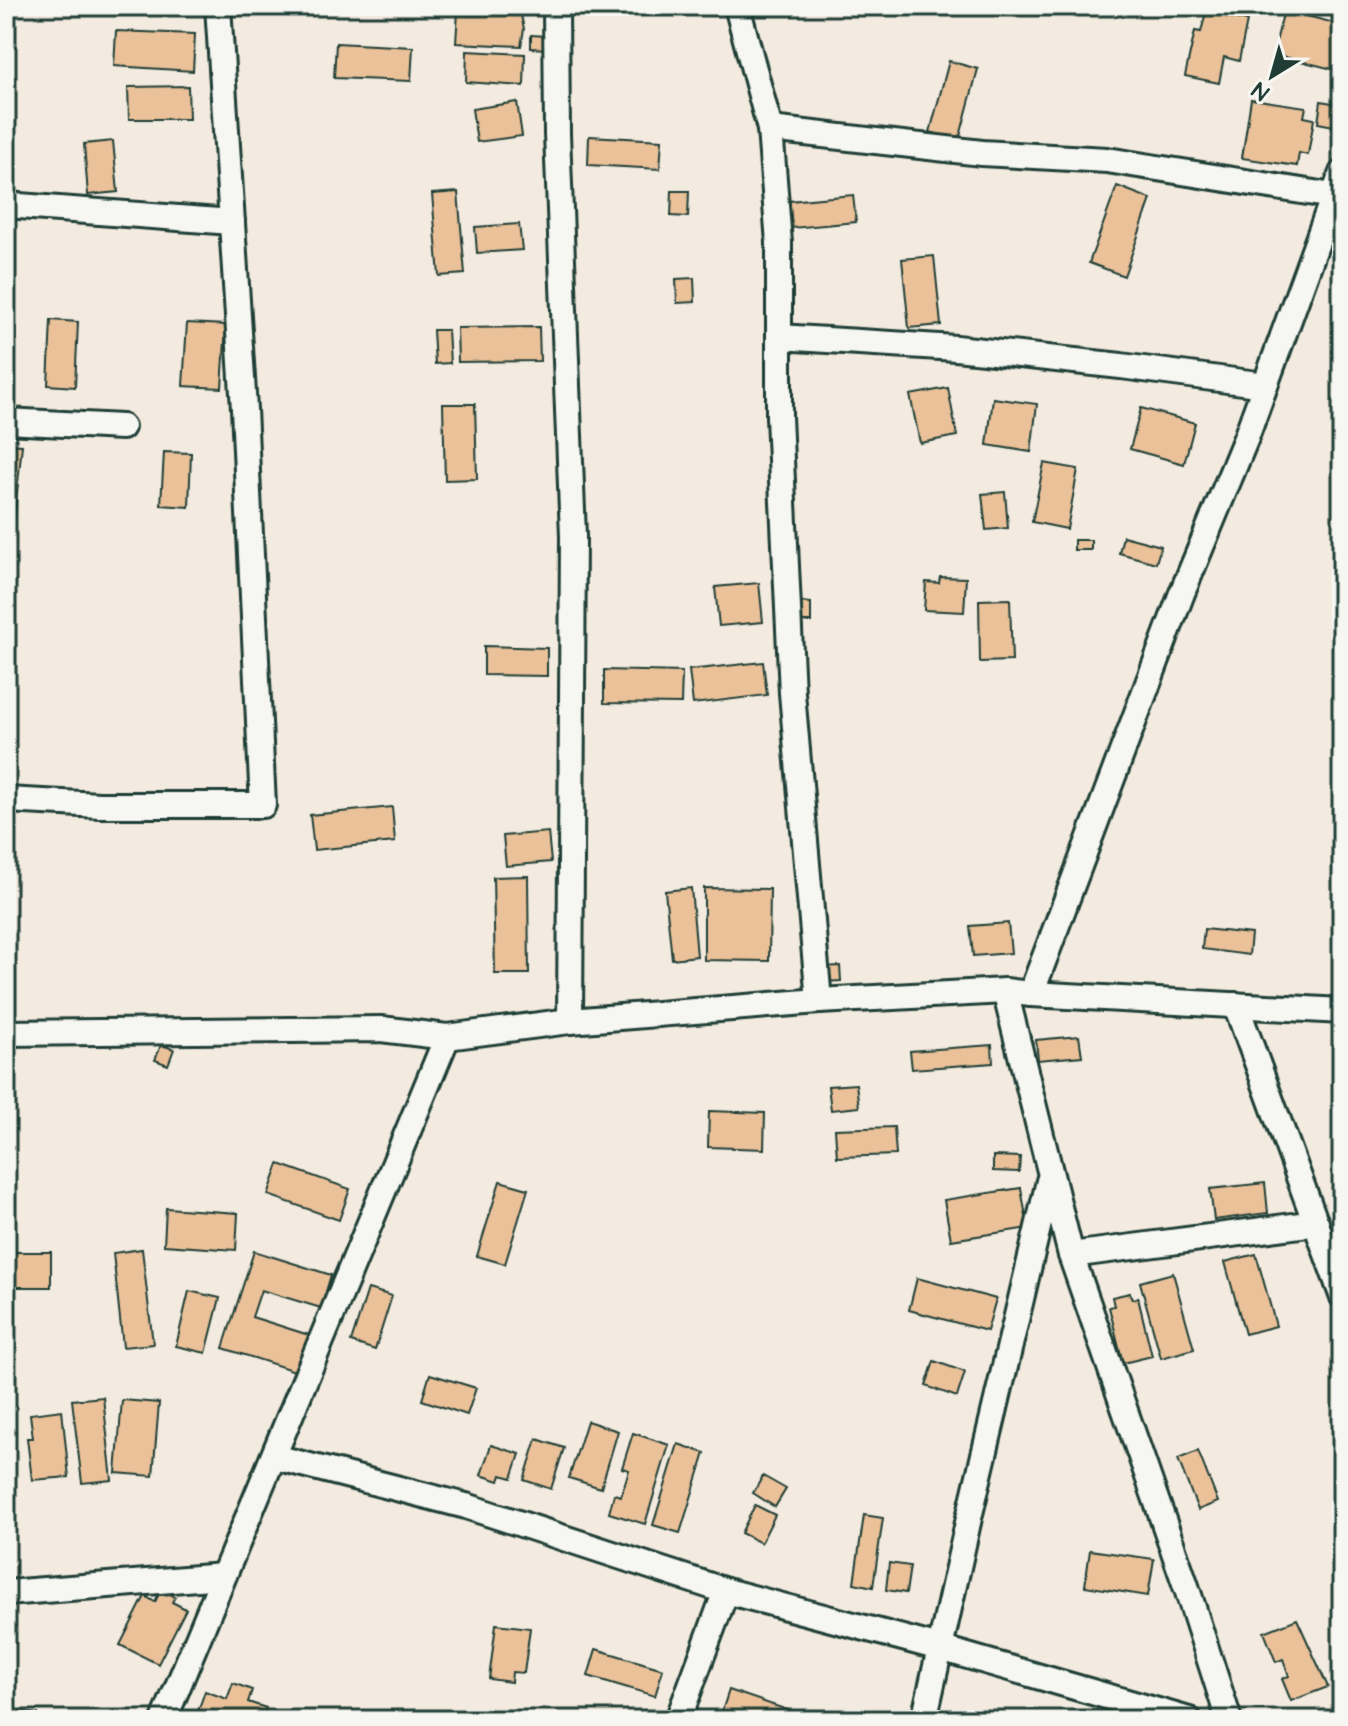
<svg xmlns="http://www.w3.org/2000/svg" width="1348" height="1726" viewBox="0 0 1348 1726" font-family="'Architects Daughter',sans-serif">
  <rect width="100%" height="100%" fill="#f4ebe0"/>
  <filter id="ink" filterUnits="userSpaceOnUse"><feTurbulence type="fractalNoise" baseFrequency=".0125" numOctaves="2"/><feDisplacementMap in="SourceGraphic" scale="16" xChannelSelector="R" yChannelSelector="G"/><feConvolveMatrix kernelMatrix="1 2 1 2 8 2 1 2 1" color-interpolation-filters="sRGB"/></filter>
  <g filter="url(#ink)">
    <g fill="#ebc19a" stroke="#1f3d34" stroke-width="2">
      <polygon points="1284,10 1342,25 1340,71 1273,54"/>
      <polygon points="458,11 521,15 524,29 521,46 456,43"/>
      <polygon points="1206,12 1247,21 1239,61 1224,57 1219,83 1185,76 1195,31 1201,32"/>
      <polygon points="116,31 195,34 193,71 114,66"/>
      <polygon points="531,35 546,36 546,49 531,48"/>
      <polygon points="336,43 413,47 411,81 334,78"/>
      <polygon points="467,51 525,54 524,86 466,82"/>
      <polygon points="949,61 978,69 959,140 930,132"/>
      <polygon points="188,86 189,119 129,119 128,87"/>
      <polygon points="1251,99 1306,107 1304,117 1314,119 1308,155 1299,153 1297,166 1242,158"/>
      <polygon points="1321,101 1338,104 1334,126 1318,123"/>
      <polygon points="517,102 522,136 477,142 472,109"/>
      <polygon points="589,136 662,140 660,169 588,165"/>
      <polygon points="113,141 118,192 88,195 84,144"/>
      <polygon points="1117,186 1151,199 1124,276 1089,263"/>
      <polygon points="672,191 689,191 688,217 671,216"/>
      <polygon points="458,192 465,274 439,276 432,194"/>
      <polygon points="853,195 856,222 792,228 789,201"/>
      <polygon points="519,224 522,250 477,253 475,227"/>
      <polygon points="934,256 941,325 909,328 902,259"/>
      <polygon points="694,278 695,302 677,303 676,279"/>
      <polygon points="51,320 78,322 75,387 48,385"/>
      <polygon points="187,323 226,325 222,388 183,386"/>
      <polygon points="539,327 540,361 458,362 457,328"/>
      <polygon points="433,330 448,330 450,363 435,364"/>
      <polygon points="948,388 957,436 920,443 910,395"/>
      <polygon points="993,398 1037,404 1031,452 987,445"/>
      <polygon points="443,404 475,404 477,479 445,480"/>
      <polygon points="1141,408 1195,423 1184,464 1130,449"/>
      <polygon points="6,444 22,445 14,521 6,521"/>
      <polygon points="164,452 191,453 189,507 161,505"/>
      <polygon points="1044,463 1078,469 1067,529 1032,522"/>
      <polygon points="1005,492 1008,528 986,530 982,494"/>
      <polygon points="1123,536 1161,546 1156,563 1119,553"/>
      <rect x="1074" y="540" width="17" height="10"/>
      <polygon points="940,577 966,578 964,612 924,610 926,582 939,583"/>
      <polygon points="759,583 763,622 719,626 715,587"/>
      <polygon points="1010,599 1012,661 980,662 979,600"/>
      <polygon points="797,602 811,603 811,622 797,622"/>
      <polygon points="484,646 547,648 547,676 484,675"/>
      <polygon points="763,662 767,695 693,704 689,670"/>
      <polygon points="604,670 682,672 681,704 604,703"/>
      <polygon points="392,807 395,842 314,850 310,815"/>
      <polygon points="548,832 551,862 506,866 503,836"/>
      <polygon points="528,876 529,974 495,974 493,877"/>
      <polygon points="691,888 697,956 672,959 665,891"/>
      <polygon points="704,888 770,889 769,961 704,960"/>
      <polygon points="1008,923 1011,953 973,956 970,926"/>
      <polygon points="1204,929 1251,934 1249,955 1202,949"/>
      <polygon points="840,966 841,981 823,982 822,967"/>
      <polygon points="1079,1036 1082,1056 1038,1060 1036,1040"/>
      <polygon points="161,1045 174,1049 168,1065 155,1060"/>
      <polygon points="992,1045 993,1063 912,1069 910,1051"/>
      <polygon points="856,1084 859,1107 831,1110 828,1086"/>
      <polygon points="709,1111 765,1113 764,1149 708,1147"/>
      <polygon points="894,1127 896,1155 837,1157 835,1129"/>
      <polygon points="993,1156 1020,1157 1019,1172 993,1171"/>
      <polygon points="279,1164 350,1189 339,1220 268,1195"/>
      <polygon points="500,1181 528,1189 505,1264 477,1256"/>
      <polygon points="1265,1183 1268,1213 1214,1220 1210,1189"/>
      <polygon points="1021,1188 1028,1228 951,1240 944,1200"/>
      <polygon points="166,1208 238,1213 236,1250 164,1245"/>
      <polygon points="142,1249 153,1344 123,1347 113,1253"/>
      <polygon points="254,1251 331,1275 321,1308 261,1290 252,1317 312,1336 301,1373 223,1348"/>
      <rect x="6" y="1252" width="45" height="35"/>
      <polygon points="1256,1254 1276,1326 1245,1334 1225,1262"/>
      <polygon points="1173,1273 1194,1349 1161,1358 1140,1282"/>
      <polygon points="917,1278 996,1299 987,1331 909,1310"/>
      <polygon points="368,1289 392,1296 375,1350 351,1342"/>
      <polygon points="189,1291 220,1298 206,1353 176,1346"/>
      <polygon points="1130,1293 1132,1299 1138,1298 1152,1356 1123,1363 1109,1307 1114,1306 1112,1297"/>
      <polygon points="934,1361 965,1372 957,1397 926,1386"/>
      <polygon points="430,1374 476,1388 467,1415 422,1400"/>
      <polygon points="103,1397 112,1480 82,1483 72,1400"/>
      <polygon points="122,1400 159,1403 153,1476 116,1473"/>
      <polygon points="62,1410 69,1477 32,1480 27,1438 33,1438 30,1414"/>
      <polygon points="587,1421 618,1431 601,1488 569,1478"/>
      <polygon points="633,1433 669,1445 645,1524 609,1513 614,1494 621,1496 629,1470 622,1468"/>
      <polygon points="537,1439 564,1448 551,1489 524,1480"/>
      <polygon points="678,1444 705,1453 680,1533 653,1525"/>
      <polygon points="491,1445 520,1454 512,1478 501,1475 499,1481 481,1475"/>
      <polygon points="1198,1451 1218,1502 1198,1510 1178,1459"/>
      <polygon points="763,1476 786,1489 775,1507 753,1493"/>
      <polygon points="755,1505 775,1515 761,1543 741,1533"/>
      <polygon points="864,1515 883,1518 873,1587 854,1583"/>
      <polygon points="1090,1550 1154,1559 1148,1596 1085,1586"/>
      <polygon points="889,1563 910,1566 906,1593 886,1590"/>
      <polygon points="161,1589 175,1597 172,1602 186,1609 158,1664 120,1645 145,1596 155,1602"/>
      <polygon points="1297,1619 1328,1687 1291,1701 1282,1679 1289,1676 1283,1659 1276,1662 1264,1632"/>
      <polygon points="496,1624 530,1628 524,1673 512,1672 511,1682 489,1679"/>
      <polygon points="596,1649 663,1669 655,1696 588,1676"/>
      <polygon points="233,1683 252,1690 248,1702 266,1708 262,1720 195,1720 205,1691 227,1699"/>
      <polygon points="729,1690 805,1716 804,1720 739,1720 721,1714"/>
      <polygon points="6,1709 38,1714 37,1720 6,1720"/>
    </g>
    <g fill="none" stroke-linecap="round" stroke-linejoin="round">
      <g stroke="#1f3d34" stroke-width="30">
        <g id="minor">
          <polyline points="556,6 557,134 573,536 570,1021"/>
          <polyline points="737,6 770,129"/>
          <polyline points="6,205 232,222"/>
          <polyline points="779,337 956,348 1121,366 1265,385"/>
          <polyline points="6,421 122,427"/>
          <polyline points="6,800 100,805 263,805 244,409 218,6"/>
          <polyline points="1005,991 1071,1255 1187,1589 1229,1720"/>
          <polyline points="1031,994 1182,593 1246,438 1342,173"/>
          <polyline points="819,1001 792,693 779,417 779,243 770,129 982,153 1107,160 1333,196"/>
          <polyline points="1236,1005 1342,1295"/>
          <polyline points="6,1033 381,1029 447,1037 570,1021 819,1001 1005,991 1031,994 1342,1011"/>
          <polyline points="1071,1255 1316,1223"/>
          <polyline points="275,1457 466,1506 726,1591 940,1648 1189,1720"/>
          <polyline points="6,1593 223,1576"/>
          <polyline points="164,1720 447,1037"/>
          <polyline points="678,1720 726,1591"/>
          <polyline points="924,1720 969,1518 1049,1181"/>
        </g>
      </g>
      <use href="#minor" stroke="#f6f6f2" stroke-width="24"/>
    </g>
  </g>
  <rect width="1348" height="1726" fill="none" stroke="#f6f6f2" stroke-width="32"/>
  <rect x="16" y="16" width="1316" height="1694" fill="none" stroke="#1f3d34" stroke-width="3" filter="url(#ink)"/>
  <g transform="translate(1272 76) rotate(217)" stroke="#f6f6f2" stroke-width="6" paint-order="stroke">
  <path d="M0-6L14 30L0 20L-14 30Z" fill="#1f3d34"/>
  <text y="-12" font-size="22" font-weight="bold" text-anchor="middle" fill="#1f3d34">N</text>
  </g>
</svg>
